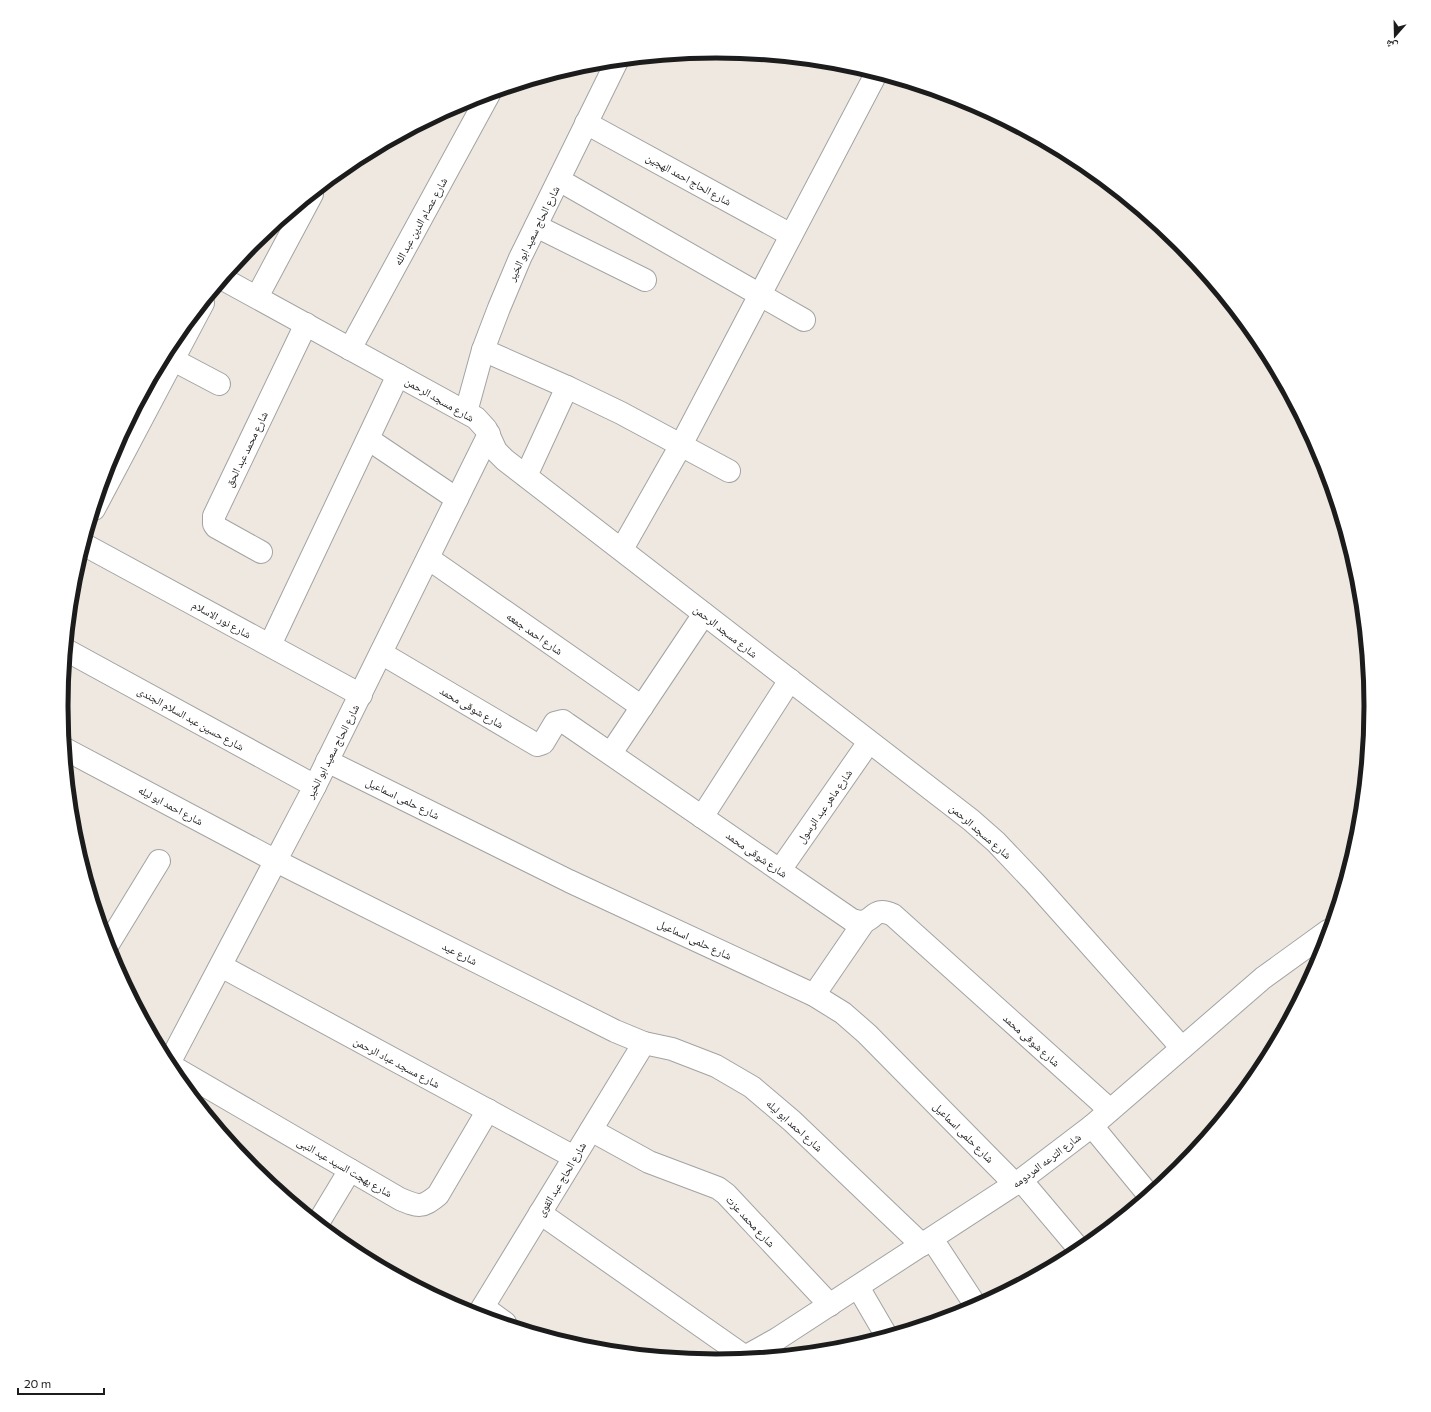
<svg xmlns="http://www.w3.org/2000/svg" width="1431" height="1412" viewBox="0 0 1431 1412" font-family="Commissioner,'Noto Naskh Arabic',sans-serif">
  <rect width="100%" height="100%" fill="#eee8e0"/>
  <g fill="none" stroke-linecap="round" stroke-linejoin="round">
    <g stroke="#a3a3a3" stroke-width="24">
      <g id="street">
        <polyline points="586,123 791,235"/>
        <polyline points="559,180 804,320"/>
        <polyline points="536,226 645,280"/>
        <polyline points="223,279 476,418 486,429 496,451 505,460 971,820 996,842 1034,882 1182,1048"/>
        <polyline points="257,297 312,194"/>
        <polyline points="350,349 489,94"/>
        <polyline points="483,350 567,387 621,413 729,471"/>
        <polyline points="164,355 219,384"/>
        <polyline points="466,412 483,350 499,308 520,258 617,61"/>
        <polyline points="368,439 457,499"/>
        <polyline points="526,476 567,387"/>
        <polyline points="94,509 203,303"/>
        <polyline points="83,544 361,695"/>
        <polyline points="622,549 681,445 876,74"/>
        <polyline points="261,552 216,527 214,524 214,516 306,324"/>
        <polyline points="428,558 642,707"/>
        <polyline points="270,645 398,375"/>
        <polyline points="66,650 315,786"/>
        <path d="M381 653 537 745 543 743 555 723 563 721 567 724 852 920C876 928 869 904 893 915L1110 1110"/>
        <polyline points="65,749 276,861 615,1031 644,1043 672,1049 716,1066 752,1087 792,1121 922,1245"/>
        <polyline points="611,753 704,614"/>
        <polyline points="327,761 569,881 814,995 843,1013 867,1034 1015,1184"/>
        <polyline points="702,817 790,680"/>
        <polyline points="780,870 869,742"/>
        <polyline points="107,946 159,861"/>
        <polyline points="221,966 574,1157"/>
        <polyline points="814,995 864,922"/>
        <path d="M168 1064 400 1199C419 1207 422 1208 438 1195L488 1110"/>
        <polyline points="168,1065 315,786 489,434"/>
        <polyline points="1092,1126 1148,1194"/>
        <polyline points="591,1130 649,1162 718,1188 726,1194 830,1305"/>
        <polyline points="1021,1180 1080,1250"/>
        <polyline points="540,1213 744,1356"/>
        <polyline points="318,1223 350,1170"/>
        <polyline points="932,1239 976,1306"/>
        <polyline points="858,1287 886,1335"/>
        <polyline points="483,1307 505,1323"/>
        <polyline points="478,1315 644,1043"/>
        <polyline points="741,1359 777,1339 1021,1180 1092,1126 1263,978 1328,931"/>
      </g>
    </g>
    <use href="#street" stroke="#fff" stroke-width="22"/>
  </g>
  <g text-anchor="middle" dominant-baseline="central" stroke-width="3" stroke-linejoin="round" paint-order="stroke">
    <g font-size="11" fill="#1c1c1c" stroke="#fff">
      <text transform="translate(689 179) rotate(29)">شارع الحاج احمد الهجين</text>
      <text transform="translate(420 221) rotate(-61)">شارع عصام الدين عبد الله</text>
      <text transform="translate(533 233) rotate(-64)">شارع الحاج سعيد ابو الخير</text>
      <text transform="translate(440 399) rotate(30)">شارع مسجد الرحمن</text>
      <text transform="translate(246 449) rotate(-64)">شارع محمد عبد الحق</text>
      <text transform="translate(222 619) rotate(29)">شارع نور الاسلام</text>
      <text transform="translate(726 631) rotate(38)">شارع مسجد الرحمن</text>
      <text transform="translate(535 633) rotate(35)">شارع احمد جمعه</text>
      <text transform="translate(472 707) rotate(30)">شارع شوقى محمد</text>
      <text transform="translate(191 718) rotate(29)">شارع حسين عبد السلام الجندى</text>
      <text transform="translate(332 751) rotate(-63)">شارع الحاج سعيد ابو الخير</text>
      <text transform="translate(403 798) rotate(26)">شارع حلمى اسماعيل</text>
      <text transform="translate(171 805) rotate(28)">شارع احمد ابو ليله</text>
      <text transform="translate(824 806) rotate(-55)">شارع ماهر عبد الرسول</text>
      <text transform="translate(981 831) rotate(41)">شارع مسجد الرحمن</text>
      <text transform="translate(757 854) rotate(35)">شارع شوقى محمد</text>
      <text transform="translate(695 939) rotate(25)">شارع حلمى اسماعيل</text>
      <text transform="translate(460 953) rotate(27)">شارع عيد</text>
      <text transform="translate(1032 1040) rotate(42)">شارع شوقى محمد</text>
      <text transform="translate(397 1062) rotate(28)">شارع مسجد عباد الرحمن</text>
      <text transform="translate(795 1125) rotate(42)">شارع احمد ابو ليله</text>
      <text transform="translate(964 1132) rotate(45)">شارع حلمى اسماعيل</text>
      <text transform="translate(1046 1160) rotate(-37)">شارع الترعه المردومه</text>
      <text transform="translate(345 1167) rotate(30)">شارع بهجت السيد عبد النبى</text>
      <text transform="translate(561 1179) rotate(-59)">شارع الحاج عبد القوى</text>
      <text transform="translate(751 1221) rotate(47)">شارع محمد عزت</text>
    </g>
  </g>
  <path d="M0 0H1431V1412H0ZM68 706a648 648 0 1 1 1296 0a648 648 0 1 1-1296 0Z" fill="#fff" fill-rule="evenodd"/>
  <path fill="none" stroke="#1c1c1c" stroke-width="5" d="M68 706a648 648 0 1 1 1296 0a648 648 0 1 1-1296 0Z"/>
  <g transform="translate(1395 36) rotate(200)" stroke="#ffffff" stroke-width="3" paint-order="stroke">
  <path d="M0-3L7 15L0 10L-7 15Z" fill="#1c1c1c"/>
  <text y="-6" font-size="11" font-weight="bold" text-anchor="middle" fill="#1c1c1c">ش</text>
  </g>
  <path d="M18 1388v6h86v-6" fill="none" stroke="#1c1c1c" stroke-width="2"/>
  <text x="24" y="1388" font-size="12" fill="#1c1c1c" stroke="#ffffff" stroke-width="3" paint-order="stroke">20 m</text>
</svg>
